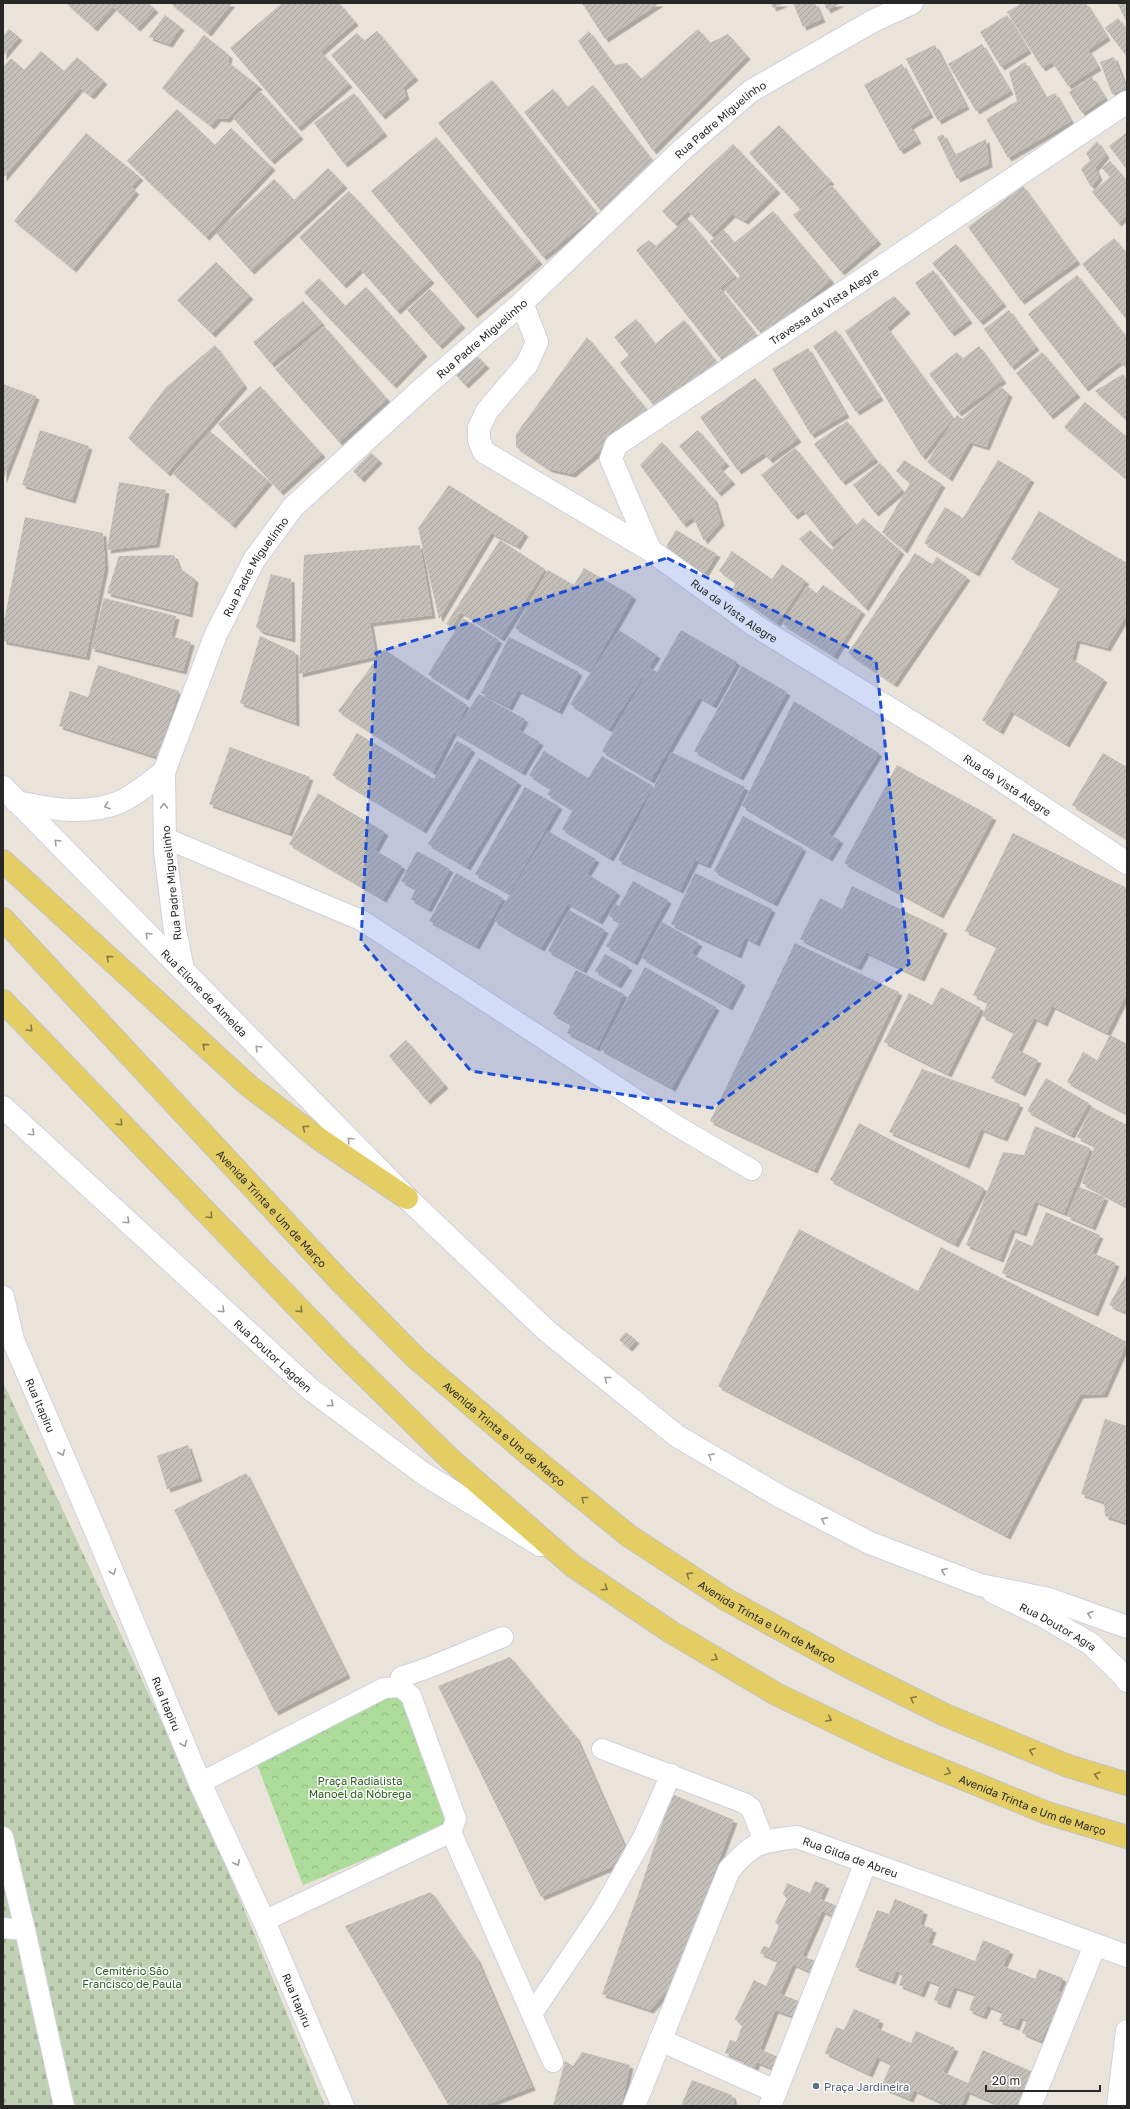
<svg xmlns="http://www.w3.org/2000/svg" width="1130" height="2109" viewBox="0 0 1130 2109" font-family="'Golos Text',sans-serif">
  <defs>
    <pattern id="cemetery-stones" width="16" height="16" patternUnits="userSpaceOnUse"><rect width="16" height="16" fill="#bfd1b2"/><path d="M2 7V4a2 2 0 0 1 4 0v3zM10 15v-3a2 2 0 0 1 4 0v3z" fill="#a4b399"/></pattern>
    <pattern id="park-crowns" width="20" height="18" patternUnits="userSpaceOnUse"><rect width="20" height="18" fill="#acdb9a"/><path d="M2 6a3 3 0 1 1 6 0M12 15a3 3 0 1 1 6 0" fill="none" stroke="#94bc85"/></pattern>
    <pattern id="building-hatch" width="6" height="6" patternUnits="userSpaceOnUse"><rect width="6" height="6" fill="#c4c0b9"/><path d="M-1 1l2-2M0 6l6-6M5 7l2-2" fill="none" stroke="#a8a59f"/></pattern>
    <filter id="shadow"><feDropShadow dx="3.5" dy="3.5" stdDeviation="0" flood-color="#0004"/></filter>
  </defs>
  <rect width="100%" height="100%" fill="#e9e3da"/>
  <polygon fill="url(#cemetery-stones)" points="3,1382 207,1819 325,2106 3,2106"/>
  <polygon fill="url(#park-crowns)" points="399,1691 449,1825 303,1885 255,1759"/>
  <g fill="url(#building-hatch)" filter="url(#shadow)">
    <polygon points="66,3 148,3 155,9 137,28 113,7 94,28"/>
    <polygon points="170,3 232,3 208,33"/>
    <polygon points="282,3 339,3 355,22 321,52 349,84 298,128 230,48"/>
    <polygon points="582,3 660,3 605,39"/>
    <polygon points="771,3 785,3 773,8"/>
    <polygon points="793,3 815,3 822,19 803,27"/>
    <polygon points="824,3 841,3 827,10"/>
    <polygon points="1022,3 1086,3 1107,37 1088,50 1098,67 1068,86 1052,62 1042,68 1007,12"/>
    <polygon points="1117,3 1127,3 1127,23"/>
    <polygon points="165,15 181,27 169,44 149,37"/>
    <polygon points="1007,15 1028,50 1001,67 980,32"/>
    <polygon points="1118,18 1127,31 1127,57 1105,28"/>
    <polygon points="9,29 19,37 3,56 3,36"/>
    <polygon points="698,29 710,43 728,34 747,56 653,151 578,41 589,31 614,65 627,63 641,79"/>
    <polygon points="377,31 415,77 403,87 406,96 382,116 331,55 357,33 364,41"/>
    <polygon points="204,35 229,55 228,62 259,86 227,119 218,118 211,126 162,88"/>
    <polygon points="982,44 1010,91 976,111 948,64"/>
    <polygon points="935,45 966,106 938,121 906,59"/>
    <polygon points="41,51 64,71 77,57 104,81 91,96 80,88 3,178 3,67 11,58 24,70"/>
    <polygon points="1114,57 1126,88 1112,94 1100,62"/>
    <polygon points="1025,62 1046,98 1055,93 1071,121 1008,158 986,119 1017,101 1009,72"/>
    <polygon points="902,64 930,114 910,126 918,140 900,151 864,85"/>
    <polygon points="1092,77 1105,98 1082,113 1069,92"/>
    <polygon points="492,80 597,214 543,257 438,123"/>
    <polygon points="593,85 654,162 601,211 524,112 553,89 567,107"/>
    <polygon points="260,91 300,136 271,161 233,118"/>
    <polygon points="354,93 384,133 344,164 314,123"/>
    <polygon points="177,109 215,145 231,128 272,167 206,237 127,161"/>
    <polygon points="779,125 831,181 800,209 749,153"/>
    <polygon points="1127,132 1127,170 1109,146"/>
    <polygon points="86,133 140,177 131,187 136,191 73,269 14,221"/>
    <polygon points="943,134 954,155 986,139 989,164 957,179 937,137"/>
    <polygon points="436,137 539,261 474,315 371,191"/>
    <polygon points="1097,141 1106,155 1095,168 1099,177 1091,187 1081,169 1090,160 1086,153"/>
    <polygon points="733,144 777,190 745,221 732,214 711,235 688,211 675,224 662,211"/>
    <polygon points="1110,161 1127,181 1127,215 1118,223 1092,192 1110,177 1102,168"/>
    <polygon points="328,168 344,185 251,271 216,233 274,179 294,200"/>
    <polygon points="831,185 878,241 841,272 793,215"/>
    <polygon points="1023,186 1077,261 1021,301 968,227"/>
    <polygon points="349,191 431,280 397,311 360,269 343,285 299,237"/>
    <polygon points="773,211 831,280 764,337 724,289 740,276 710,241 724,230 734,243"/>
    <polygon points="687,218 735,276 720,288 758,337 724,363 636,250 649,240 656,246"/>
    <polygon points="1114,238 1127,254 1127,320 1082,264"/>
    <polygon points="956,244 1003,303 980,322 932,263"/>
    <polygon points="216,262 250,296 212,334 177,300"/>
    <polygon points="933,270 969,320 951,333 915,283"/>
    <polygon points="1077,275 1127,338 1127,370 1120,361 1085,388 1028,314"/>
    <polygon points="319,278 345,306 366,287 424,353 393,385 304,292"/>
    <polygon points="430,289 462,325 439,346 407,310"/>
    <polygon points="894,296 907,310 887,328 953,418 922,457 845,331"/>
    <polygon points="303,301 322,323 271,364 253,342"/>
    <polygon points="1009,310 1036,347 1011,367 984,329"/>
    <polygon points="636,319 655,344 684,320 718,364 658,411 620,363 629,355 614,337"/>
    <polygon points="324,326 387,399 339,442 275,369"/>
    <polygon points="836,330 880,397 856,412 813,346"/>
    <polygon points="587,337 648,411 572,474 549,469 516,447 516,434"/>
    <polygon points="215,345 244,385 167,473 128,438 165,388"/>
    <polygon points="979,346 1003,380 958,413 929,374 957,352 962,359"/>
    <polygon points="808,348 846,414 811,435 772,369"/>
    <polygon points="1042,352 1077,394 1050,416 1016,373"/>
    <polygon points="476,355 486,365 465,385 455,374"/>
    <polygon points="1123,374 1127,380 1127,421 1095,391"/>
    <polygon points="755,378 798,439 769,460 764,453 738,471 700,417"/>
    <polygon points="3,384 36,396 3,480"/>
    <polygon points="260,386 322,454 280,492 218,424"/>
    <polygon points="1000,386 1009,394 986,447 970,442 949,478 927,462 957,415 962,419"/>
    <polygon points="1085,402 1127,437 1127,480 1064,427"/>
    <polygon points="847,421 875,459 842,482 814,444"/>
    <polygon points="40,430 89,446 72,500 22,485"/>
    <polygon points="698,430 726,463 720,468 732,481 718,493 679,446"/>
    <polygon points="210,431 269,481 232,525 173,474"/>
    <polygon points="662,442 714,499 721,522 704,541 693,517 683,524 640,465"/>
    <polygon points="795,448 855,524 830,544 803,510 794,516 761,475"/>
    <polygon points="371,453 379,460 361,479 353,471"/>
    <polygon points="904,460 942,484 904,550 882,532 910,483 896,471"/>
    <polygon points="998,460 1031,479 976,573 924,543 945,507 963,518"/>
    <polygon points="880,463 902,490 875,513 853,485"/>
    <polygon points="119,482 166,490 156,544 107,550"/>
    <polygon points="449,485 525,533 517,546 491,533 439,619 418,528"/>
    <polygon points="1039,511 1127,563 1127,614 1107,648 1077,640 1072,659 1104,679 1066,744 1011,711 1000,731 982,720 1060,588 1011,559"/>
    <polygon points="25,517 103,533 105,567 86,657 3,641 3,626"/>
    <polygon points="863,518 901,551 865,608 799,539 810,530 832,550"/>
    <polygon points="676,530 717,554 705,573 665,549"/>
    <polygon points="500,540 545,569 501,638 461,612 452,627 446,624"/>
    <polygon points="420,545 432,615 370,623 376,656 299,674 304,555"/>
    <polygon points="732,551 772,579 782,564 806,581 777,623 731,591 736,583 719,571"/>
    <polygon points="915,553 932,564 937,557 967,577 894,684 848,653"/>
    <polygon points="174,555 179,568 195,579 189,614 107,593 119,556"/>
    <polygon points="584,568 633,596 590,671 515,628 548,570 574,585"/>
    <polygon points="271,574 291,579 292,639 261,631 256,627"/>
    <polygon points="823,585 862,611 834,656 783,624 807,586 817,593"/>
    <polygon points="104,598 176,616 171,636 191,642 183,671 91,648"/>
    <polygon points="463,618 499,640 465,697 428,674"/>
    <polygon points="619,630 657,655 609,729 570,704"/>
    <polygon points="681,630 737,662 713,705 699,697 651,780 602,751 650,668 657,672"/>
    <polygon points="260,636 295,652 296,723 240,703"/>
    <polygon points="509,637 579,672 559,711 518,690 509,707 481,693"/>
    <polygon points="384,649 467,705 433,772 338,711"/>
    <polygon points="98,665 179,691 157,757 59,726 70,691 88,697"/>
    <polygon points="742,666 787,692 740,777 694,751"/>
    <polygon points="479,694 525,719 519,730 540,742 522,772 454,732"/>
    <polygon points="794,701 879,753 829,834 840,840 829,858 742,806"/>
    <polygon points="357,733 434,779 457,741 472,749 423,830 332,775"/>
    <polygon points="230,747 310,777 289,833 209,804"/>
    <polygon points="544,751 588,778 602,756 653,786 610,858 562,829 573,810 547,794 551,789 529,775"/>
    <polygon points="671,752 745,787 707,865 695,860 680,890 618,860"/>
    <polygon points="1103,753 1127,767 1127,839 1072,805"/>
    <polygon points="479,758 518,782 467,867 428,844"/>
    <polygon points="897,765 993,817 940,915 844,863"/>
    <polygon points="525,787 559,806 509,893 475,874"/>
    <polygon points="318,793 385,832 375,850 402,866 383,899 289,844"/>
    <polygon points="743,816 803,848 774,903 714,871"/>
    <polygon points="548,831 596,859 587,874 617,892 599,921 568,903 541,948 494,921"/>
    <polygon points="1013,833 1127,888 1127,993 1107,1033 1052,1006 1044,1023 1034,1018 1018,1050 1038,1060 1022,1093 991,1078 1014,1032 982,1016 988,1002 973,995 997,946 965,931"/>
    <polygon points="417,851 450,869 428,909 411,899 416,889 401,881"/>
    <polygon points="456,873 503,898 476,946 429,921"/>
    <polygon points="695,873 772,909 756,943 745,937 738,955 671,924"/>
    <polygon points="633,881 668,900 634,962 606,946 620,922 609,916 615,903 619,906"/>
    <polygon points="852,886 944,930 921,978 866,952 858,967 800,939 820,898 842,909"/>
    <polygon points="569,910 605,930 583,970 548,951"/>
    <polygon points="662,922 699,943 692,954 742,982 729,1007 642,958"/>
    <polygon points="795,943 899,992 814,1170 710,1121"/>
    <polygon points="605,954 629,967 618,985 595,971"/>
    <polygon points="645,967 716,1007 672,1088 600,1049"/>
    <polygon points="576,970 624,994 597,1048 567,1033 571,1024 553,1014"/>
    <polygon points="941,987 981,1008 948,1074 884,1042 909,993 932,1005"/>
    <polygon points="1110,1035 1127,1044 1127,1114 1067,1082 1083,1052 1097,1060"/>
    <polygon points="406,1040 445,1085 427,1101 389,1056"/>
    <polygon points="922,1069 1020,1104 1004,1138 981,1129 966,1165 889,1132"/>
    <polygon points="1046,1078 1089,1103 1071,1135 1027,1111"/>
    <polygon points="1092,1107 1127,1125 1127,1207 1082,1183 1095,1146 1077,1137"/>
    <polygon points="859,1123 984,1188 955,1244 830,1180"/>
    <polygon points="1035,1126 1090,1148 1064,1213 1035,1201 1023,1233 1012,1229 1000,1259 966,1245 1003,1152 1024,1155"/>
    <polygon points="1079,1187 1105,1197 1092,1227 1067,1216"/>
    <polygon points="1046,1212 1100,1235 1092,1253 1116,1263 1095,1313 1002,1273 1016,1239 1032,1246"/>
    <polygon points="799,1229 918,1291 941,1247 1127,1342 1104,1394 1080,1395 1007,1536 718,1386"/>
    <polygon points="1127,1273 1127,1313 1109,1305"/>
    <polygon points="626,1332 636,1340 629,1348 619,1340"/>
    <polygon points="1105,1419 1127,1426 1127,1523 1105,1516 1104,1502 1081,1494"/>
    <polygon points="188,1445 199,1478 167,1489 157,1456"/>
    <polygon points="246,1473 347,1675 275,1712 174,1510"/>
    <polygon points="510,1657 576,1737 630,1859 541,1897 438,1686"/>
    <polygon points="672,1794 734,1820 670,1988 650,2010 602,1994 639,1892"/>
    <polygon points="815,1881 826,1885 820,1899 840,1907 836,1917 822,1911 802,1956 816,1961 811,1972 793,1964 780,1994 801,2002 795,2017 775,2010 760,2049 778,2057 773,2069 757,2062 751,2075 740,2070 745,2061 725,2053 730,2040 736,2042 742,2026 735,2019 754,1980 766,1986 778,1961 760,1953 764,1946 769,1948 779,1926 775,1922 787,1899 783,1894 787,1883 810,1893"/>
    <polygon points="431,1892 477,1959 532,2087 483,2106 449,2106 345,1926"/>
    <polygon points="895,1899 924,1911 920,1924 933,1929 928,1943 975,1961 983,1940 1010,1951 1003,1966 1035,1979 1039,1969 1063,1978 1058,1991 1073,1998 1059,2032 1047,2027 1041,2041 1022,2033 1027,2020 1020,2017 1016,2027 999,2021 1003,2012 988,2006 983,2016 969,2010 975,1994 954,1987 947,2005 934,2000 940,1985 927,1980 921,1994 899,1985 903,1974 896,1971 892,1981 855,1967 877,1910 889,1914"/>
    <polygon points="854,2009 880,2020 877,2028 911,2043 916,2031 955,2048 943,2072 968,2083 983,2050 1033,2072 1018,2106 994,2106 995,2103 967,2091 961,2106 949,2106 914,2090 910,2099 881,2087 891,2064 877,2057 869,2074 825,2053 836,2027 844,2030"/>
    <polygon points="582,2052 630,2065 621,2106 553,2106 565,2061 573,2066"/>
    <polygon points="692,2080 732,2095 735,2106 681,2106"/>
  </g>
  <g fill="none" stroke-linecap="round" stroke-linejoin="round">
    <g stroke="#cfd1df" stroke-width="22">
      <g id="service">
        <polyline points="165,838 361,920 677,1126 752,1170"/>
        <polyline points="401,1677 425,1669 503,1637"/>
        <polyline points="602,1749 744,1803 751,1808 764,1841"/>
        <polyline points="200,1783 384,1688 401,1687 411,1696 456,1819 451,1832 264,1921"/>
        <polyline points="451,1832 553,2062"/>
        <polyline points="3,1837 25,1930"/>
        <polyline points="3,1928 25,1930 64,2106"/>
        <polyline points="532,2014 604,1907 644,1836 671,1774"/>
      </g>
    </g>
    <g stroke="#cfd1df" stroke-width="24">
      <g id="minor">
        <path id="s1" d="M522 303 537 342 527 364 487 411 479 428V440L484 452 650 550 754 625 936 737 1127 863"/>
        <path id="s2" d="M650 550 611 459 616 445 1127 102"/>
        <path d="M16 802C51 809 86 816 120 802 136 795 150 782 164 772"/>
        <path id="s3" d="M183 969 175 930 165 851 164 772 216 634 254 560 293 507 424 387 522 303 683 149 751 91 873 21 912 3"/>
        <polyline points="660,2040 775,2091"/>
        <path id="s4" d="M634 2106 729 1870C753 1842 761 1841 797 1837L1127 1956"/>
        <polyline points="770,2106 866,1862"/>
        <polyline points="1030,2106 1095,1945"/>
      </g>
    </g>
    <g stroke="#cfd1df" stroke-width="24">
      <g id="tertiary">
        <path id="s5" d="M3 1297 13 1340 96 1532 200 1783 264 1921 343 2106"/>
        <path id="s6" d="M993 1592 1043 1616 1091 1644 1124 1676 1127 1681"/>
        <polyline points="1118,2106 1127,2031"/>
      </g>
    </g>
    <g stroke="#cfd1df" stroke-width="24">
      <g id="secondary">
        <path id="s7" d="M3 787 407 1198 547 1331 677 1436 781 1497 870 1543 980 1585 1049 1599 1127 1627"/>
        <path id="s8" d="M3 1107 309 1388 424 1474 540 1545"/>
      </g>
    </g>
    <g stroke="#c3c3c3" stroke-width="24">
      <g id="primary">
        <polyline points="3,861 249,1086 318,1138 407,1198"/>
        <path id="s9" d="M3 919 340 1281 416 1358 526 1452 629 1536 727 1600 849 1667 945 1715 1068 1766 1127 1784"/>
        <path id="s10" d="M3 1001 337 1348 449 1458 573 1566 671 1632 778 1695 891 1749 1047 1813 1127 1837"/>
      </g>
    </g>
    <use href="#service" stroke="#fff" stroke-width="20"/>
    <use href="#minor" stroke="#fff" stroke-width="22"/>
    <use href="#tertiary" stroke="#fff" stroke-width="22"/>
    <use href="#secondary" stroke="#fff" stroke-width="22"/>
    <use href="#primary" stroke="#e4ce64" stroke-width="22"/>
  </g>
  <defs><path id="oneway-chevron" d="M-2-3.5L2.5 0L-2 3.5" fill="none" stroke-width="1.6" stroke-linecap="round" stroke-linejoin="round"/></defs>
  <g stroke="#9e9e9e">
    <use href="#oneway-chevron" transform="translate(107 806) rotate(161)"/>
    <use href="#oneway-chevron" transform="translate(164 806) rotate(-90)"/>
    <use href="#oneway-chevron" transform="translate(57 842) rotate(-135)"/>
    <use href="#oneway-chevron" transform="translate(148 935) rotate(-135)"/>
    <use href="#oneway-chevron" transform="translate(258 1048) rotate(-135)"/>
    <use href="#oneway-chevron" transform="translate(32 1133) rotate(43)"/>
    <use href="#oneway-chevron" transform="translate(350 1140) rotate(-135)"/>
    <use href="#oneway-chevron" transform="translate(127 1221) rotate(43)"/>
    <use href="#oneway-chevron" transform="translate(222 1310) rotate(43)"/>
    <use href="#oneway-chevron" transform="translate(607 1379) rotate(-141)"/>
    <use href="#oneway-chevron" transform="translate(331 1404) rotate(37)"/>
    <use href="#oneway-chevron" transform="translate(62 1453) rotate(67)"/>
    <use href="#oneway-chevron" transform="translate(711 1456) rotate(-150)"/>
    <use href="#oneway-chevron" transform="translate(824 1520) rotate(-153)"/>
    <use href="#oneway-chevron" transform="translate(944 1571) rotate(-159)"/>
    <use href="#oneway-chevron" transform="translate(113 1572) rotate(68)"/>
    <use href="#oneway-chevron" transform="translate(1090 1614) rotate(-160)"/>
    <use href="#oneway-chevron" transform="translate(184 1744) rotate(68)"/>
    <use href="#oneway-chevron" transform="translate(237 1863) rotate(65)"/>
  </g>
  <g stroke="#867a46">
    <use href="#oneway-chevron" transform="translate(109 958) rotate(-138)"/>
    <use href="#oneway-chevron" transform="translate(30 1029) rotate(46)"/>
    <use href="#oneway-chevron" transform="translate(205 1046) rotate(-138)"/>
    <use href="#oneway-chevron" transform="translate(120 1123) rotate(46)"/>
    <use href="#oneway-chevron" transform="translate(305 1128) rotate(-143)"/>
    <use href="#oneway-chevron" transform="translate(210 1216) rotate(46)"/>
    <use href="#oneway-chevron" transform="translate(300 1310) rotate(46)"/>
    <use href="#oneway-chevron" transform="translate(584 1499) rotate(-141)"/>
    <use href="#oneway-chevron" transform="translate(689 1575) rotate(-147)"/>
    <use href="#oneway-chevron" transform="translate(605 1588) rotate(34)"/>
    <use href="#oneway-chevron" transform="translate(715 1658) rotate(30)"/>
    <use href="#oneway-chevron" transform="translate(913 1699) rotate(-153)"/>
    <use href="#oneway-chevron" transform="translate(829 1719) rotate(26)"/>
    <use href="#oneway-chevron" transform="translate(1032 1751) rotate(-158)"/>
    <use href="#oneway-chevron" transform="translate(948 1772) rotate(22)"/>
    <use href="#oneway-chevron" transform="translate(1097 1775) rotate(-163)"/>
  </g>
  <path fill="#1d4ed8" fill-opacity="0.2" stroke="#1d4ed8" stroke-width="3" stroke-dasharray="8 5" stroke-linejoin="round" d="M667 558 876 661 909 964 712 1108 471 1071 361 941 376 653Z"/>
  <circle fill="#5c6f8a" stroke="#fff" stroke-width="1.5" cx="816" cy="2086" r="4"/>
  <g text-anchor="middle" dominant-baseline="central" stroke-width="3" stroke-linejoin="round" paint-order="stroke">
    <g font-size="11" fill="#272727" stroke="#fff">
      <text stroke="none"><textPath href="#s3" startOffset="1072">Rua Padre Miguelinho</textPath></text>
      <text stroke="none"><textPath href="#s2" startOffset="364">Travessa da Vista Alegre</textPath></text>
      <text stroke="none"><textPath href="#s3" startOffset="748">Rua Padre Miguelinho</textPath></text>
      <text stroke="none"><textPath href="#s3" startOffset="424">Rua Padre Miguelinho</textPath></text>
      <text stroke="none"><textPath href="#s1" startOffset="468">Rua da Vista Alegre</textPath></text>
      <text stroke="none"><textPath href="#s1" startOffset="792">Rua da Vista Alegre</textPath></text>
      <text transform="translate(171 883) rotate(-96)">Rua Padre Miguelinho</text>
      <text stroke="none"><textPath href="#s7" startOffset="288">Rua Elione de Almeida</textPath></text>
      <text stroke="none"><textPath href="#s9" startOffset="395">Avenida Trinta e Um de Março</textPath></text>
      <text stroke="none"><textPath href="#s8" startOffset="367">Rua Doutor Lagden</textPath></text>
      <text stroke="none"><textPath href="#s5" startOffset="115">Rua Itapiru</textPath></text>
      <text stroke="none"><textPath href="#s9" startOffset="719">Avenida Trinta e Um de Março</textPath></text>
      <text stroke="none"><textPath href="#s9" startOffset="1043">Avenida Trinta e Um de Março</textPath></text>
      <text stroke="none"><textPath href="#s6" startOffset="74">Rua Doutor Agra</textPath></text>
      <text stroke="none"><textPath href="#s5" startOffset="439">Rua Itapiru</textPath></text>
      <text stroke="none"><textPath href="#s10" startOffset="1323">Avenida Trinta e Um de Março</textPath></text>
      <text stroke="none"><textPath href="#s4" startOffset="390">Rua Gilda de Abreu</textPath></text>
      <text stroke="none"><textPath href="#s5" startOffset="763">Rua Itapiru</textPath></text>
    </g>
    <g font-size="11" fill="#285c1f" stroke="#fff">
      <text x="360" y="1780">Praça Radialista<tspan x="360" dy="13">Manoel da Nóbrega</tspan></text>
      <text x="132" y="1970">Cemitério São<tspan x="132" dy="13">Francisco de Paula</tspan></text>
    </g>
    <g font-size="11" fill="#4e5e75" stroke="#fff" text-anchor="start">
      <text x="824" y="2086">Praça Jardineira</text>
    </g>
  </g>
  <rect width="1130" height="2109" fill="none" stroke="#272727" stroke-width="8"/>
  <path d="M986 2085v6h114v-6" fill="none" stroke="#272727" stroke-width="2"/>
  <text x="992" y="2085" font-size="12" fill="#272727" stroke="#ffffff" stroke-width="3" paint-order="stroke">20 m</text>
</svg>
